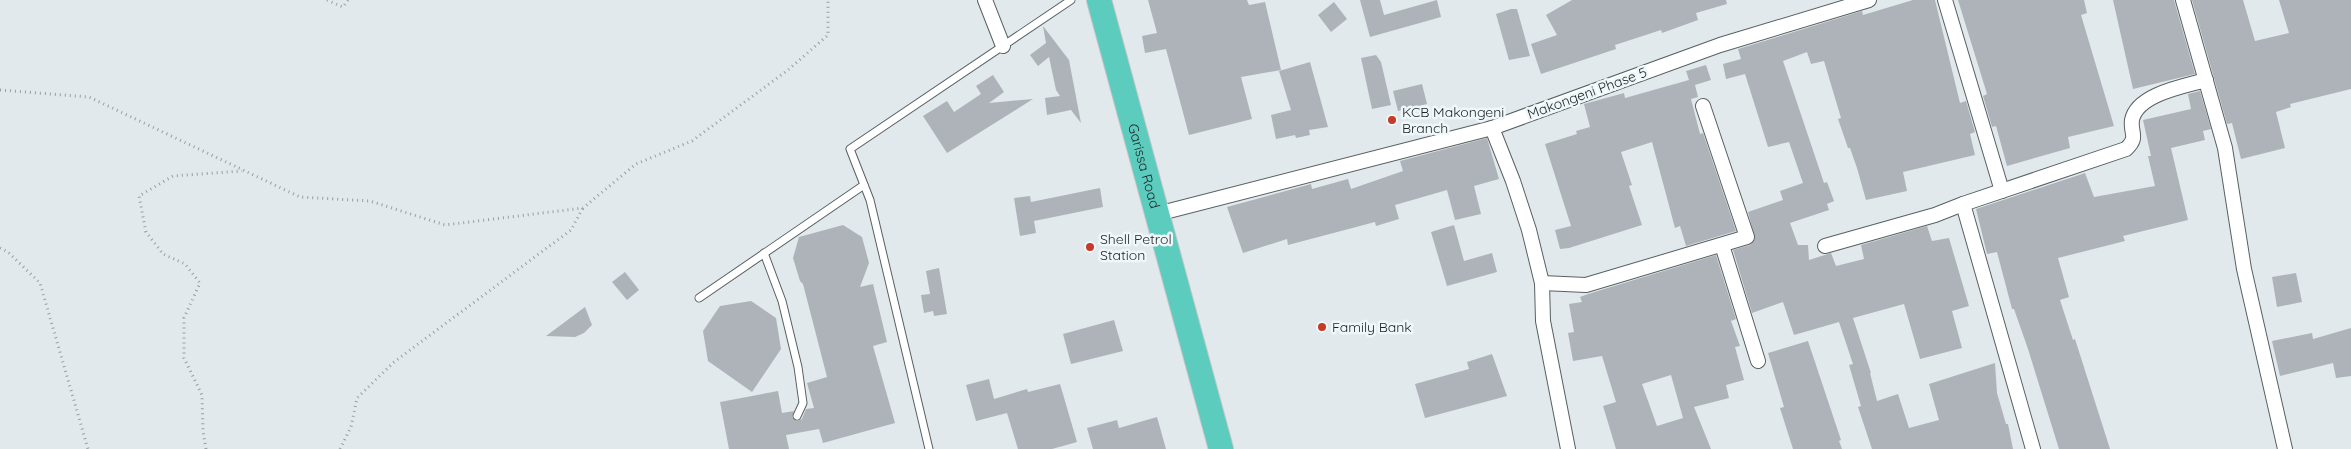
<svg xmlns="http://www.w3.org/2000/svg" width="2351" height="449" viewBox="0 0 2351 449" font-family="Quicksand,sans-serif">
  <rect width="100%" height="100%" fill="#e1e9ec"/>
  <g fill="#aeb3b9" fill-rule="evenodd">
    <polygon points="1148,0 1247,0 1249,5 1265,2 1281,70 1241,77 1252,119 1189,135 1166,49 1145,53 1142,36 1157,33"/>
    <polygon points="1360,0 1380,0 1384,15 1437,0 1441,17 1370,37"/>
    <polygon points="1572,0 1726,0 1727,4 1696,13 1698,20 1662,33 1661,30 1615,45 1616,49 1541,74 1531,44 1557,35 1546,15"/>
    <polygon points="1913,0 1935,0 1960,103 1966,101 1975,132 1970,134 1975,155 1903,172 1907,191 1866,200 1857,168 1850,148 1848,148 1838,119 1841,118 1824,61 1811,64 1807,52 1783,61 1824,183 1827,182 1834,201 1827,204 1829,210 1790,223 1798,245 1808,245 1809,260 1831,253 1836,266 1864,259 1861,245 1927,226 1932,241 1949,238 1969,306 1952,311 1962,348 1920,359 1904,304 1853,318 1871,373 1870,373 1877,401 1898,394 1909,428 1939,420 1929,384 1995,363 1997,393 2006,424 2008,424 2013,449 1872,449 1858,407 1861,406 1849,365 1853,364 1839,322 1794,335 1783,302 1752,313 1733,250 1750,245 1755,239 1748,212 1783,200 1780,191 1803,183 1789,142 1768,147 1745,74 1726,79 1723,64 1741,59 1738,49 1862,11 1863,15"/>
    <polygon points="1958,0 2084,0 2087,13 2081,15 2114,126 2068,137 2070,148 2007,166 1996,126 1992,127 1983,96 1987,94"/>
    <polygon points="2113,0 2174,0 2195,74 2133,89"/>
    <polygon points="2192,0 2243,0 2255,41 2289,33 2279,0 2351,0 2351,89 2290,104 2291,107 2276,112 2285,148 2241,159 2232,123 2227,124"/>
    <polygon points="1334,2 1347,19 1331,32 1318,15"/>
    <polygon points="1511,9 1517,9 1530,56 1509,60 1496,14"/>
    <polygon points="1043,26 1069,60 1081,123 1071,110 1047,115 1045,98 1060,96 1056,90 1049,57 1038,66 1030,55 1046,43"/>
    <polygon points="1376,55 1381,62 1391,105 1372,109 1361,58"/>
    <polygon points="1310,62 1328,127 1309,130 1310,135 1296,138 1295,135 1276,139 1271,115 1291,110 1279,71"/>
    <polygon points="1706,65 1711,80 1695,85 1698,97 1691,99 1700,134 1703,133 1736,231 1686,246 1680,226 1675,228 1652,142 1621,152 1632,185 1629,186 1642,225 1569,248 1560,249 1555,230 1571,226 1545,144 1577,134 1576,131 1590,127 1584,104 1624,93 1625,98 1689,80 1686,71"/>
    <polygon points="993,75 1004,92 989,103 1033,99 947,153 923,116 947,101 954,112 981,94 976,86"/>
    <polygon points="1422,84 1427,104 1398,111 1393,91"/>
    <polygon points="2200,91 2211,129 2203,131 2205,140 2171,148 2188,220 2123,236 2125,241 2058,258 2069,297 2060,300 2073,340 2075,339 2110,449 2059,449 2028,349 2014,309 2012,309 1997,252 1987,254 1976,209 2085,173 2094,197 2155,186 2148,156 2151,156 2143,120 2191,109 2188,94"/>
    <polygon points="1487,138 1499,179 1474,186 1481,214 1455,220 1447,190 1395,205 1399,219 1376,226 1375,222 1288,245 1287,239 1243,253 1227,207 1311,184 1312,189 1348,179 1351,189 1403,171 1400,161"/>
    <polygon points="1100,188 1103,207 1034,221 1036,233 1020,236 1014,198 1030,196 1031,202"/>
    <polygon points="843,225 862,237 869,263 860,287 873,284 887,342 873,346 895,423 823,443 819,429 786,435 789,449 729,449 720,402 778,391 782,413 794,411 792,417 797,421 802,419 806,409 814,408 807,383 827,377 803,284 800,281 793,258 799,237"/>
    <polygon points="1454,225 1464,261 1492,253 1497,272 1447,286 1431,232"/>
    <path d="M1716 255 1736 319 1731 321 1740 346 1735 347 1744 380 1726 385 1729 398 1694 407 1711 449H1616L1603 406 1616 402 1602 356 1573 361 1568 333 1574 332 1569 304 1582 302 1580 297 1588 294ZM1671 375 1683 418 1657 426 1642 384Z"/>
    <polygon points="939,268 947,314 934,316 933,311 924,313 921,295 930,294 926,271"/>
    <polygon points="625,272 639,290 627,300 612,282"/>
    <polygon points="2296,273 2302,302 2277,307 2272,277"/>
    <polygon points="751,301 776,318 781,349 752,392 708,361 703,331 720,306"/>
    <polygon points="585,307 592,325 584,333 575,337 546,336"/>
    <polygon points="1114,320 1123,351 1071,364 1063,334"/>
    <polygon points="2351,328 2351,376 2336,378 2333,363 2280,376 2272,341 2312,333 2313,339"/>
    <polygon points="1808,341 1841,440 1839,441 1842,449 1793,449 1780,408 1784,407 1768,353"/>
    <polygon points="1492,354 1507,396 1425,418 1415,384 1469,369 1467,362"/>
    <polygon points="989,379 994,399 1027,389 1028,392 1060,384 1077,442 1052,449 1018,449 1007,413 976,421 966,385"/>
    <polygon points="1157,417 1166,449 1093,449 1087,428 1117,420 1119,428"/>
  </g>
  <g fill="none" stroke-linecap="round" stroke-linejoin="round">
    <g stroke="#586062" stroke-width="9">
      <g id="service">
        <polyline points="764,253 782,301 798,367 803,403 797,416"/>
        <polyline points="699,298 864,185"/>
        <polyline points="929,449 870,200 850,149 1071,0"/>
      </g>
    </g>
    <g stroke="#586062" stroke-width="16">
      <g id="minor">
        <polyline points="985,0 1003,46"/>
        <polyline points="1945,0 2002,191"/>
        <polyline points="2183,0 2225,148 2244,269 2285,449"/>
        <polyline points="1492,128 1513,181 1529,230 1542,283 1543,321 1568,449"/>
        <polyline points="1157,214 1492,128 1720,45 1869,0"/>
        <polyline points="1722,245 1758,361"/>
        <polyline points="1825,246 1935,215 1963,204"/>
        <polyline points="1542,283 1586,285 1747,237 1703,106"/>
        <path d="M2033 449 1963 204 2126 149C2139 137 2130 133 2132 120 2137 94 2185 86 2206 80"/>
      </g>
    </g>
    <g stroke="#c5c6c6" stroke-width="26">
      <g id="trunk">
        <path id="s1" d="M1099 0 1221 449"/>
      </g>
    </g>
    <g stroke="#989fa1" stroke-width="3" stroke-dasharray="1 4" stroke-linecap="butt">
      <polyline points="327,0 343,7 348,0"/>
      <polyline points="0,90 89,97 300,197 370,201 445,225 583,208 636,164 692,141 788,70 828,35 828,0"/>
      <polyline points="0,248 8,252 40,283 88,449"/>
      <polyline points="206,449 203,431 202,395 184,358 184,318 200,283 185,264 163,254 146,232 139,196 173,176 242,171"/>
      <polyline points="340,449 351,427 357,398 394,362 571,230 583,208"/>
    </g>
    <use href="#service" stroke="#fff" stroke-width="7"/>
    <use href="#minor" stroke="#fff" stroke-width="14"/>
    <use href="#trunk" stroke="#5cccbe" stroke-width="24"/>
  </g>
  <g fill="#c63a27" stroke="#eef7f9" stroke-width="2">
    <circle cx="1392" cy="120" r="5"/>
    <circle cx="1090" cy="247" r="5"/>
    <circle cx="1322" cy="327" r="5"/>
  </g>
  <g text-anchor="middle" dominant-baseline="central" stroke-width="5" stroke-linejoin="round" paint-order="stroke">
    <g font-size="14" fill="#1f2223" stroke="#eef7f9">
      <text transform="translate(1587 93) rotate(-20)">Makongeni Phase 5</text>
      <text stroke="none"><textPath href="#s1" startOffset="172">Garissa Road</textPath></text>
    </g>
    <g font-size="14" fill="#1f2223" stroke="#eef7f9" text-anchor="start">
      <text x="1402" y="112">KCB Makongeni<tspan x="1402" dy="16">Branch</tspan></text>
      <text x="1100" y="239">Shell Petrol<tspan x="1100" dy="16">Station</tspan></text>
      <text x="1332" y="327">Family Bank</text>
    </g>
  </g>
</svg>
